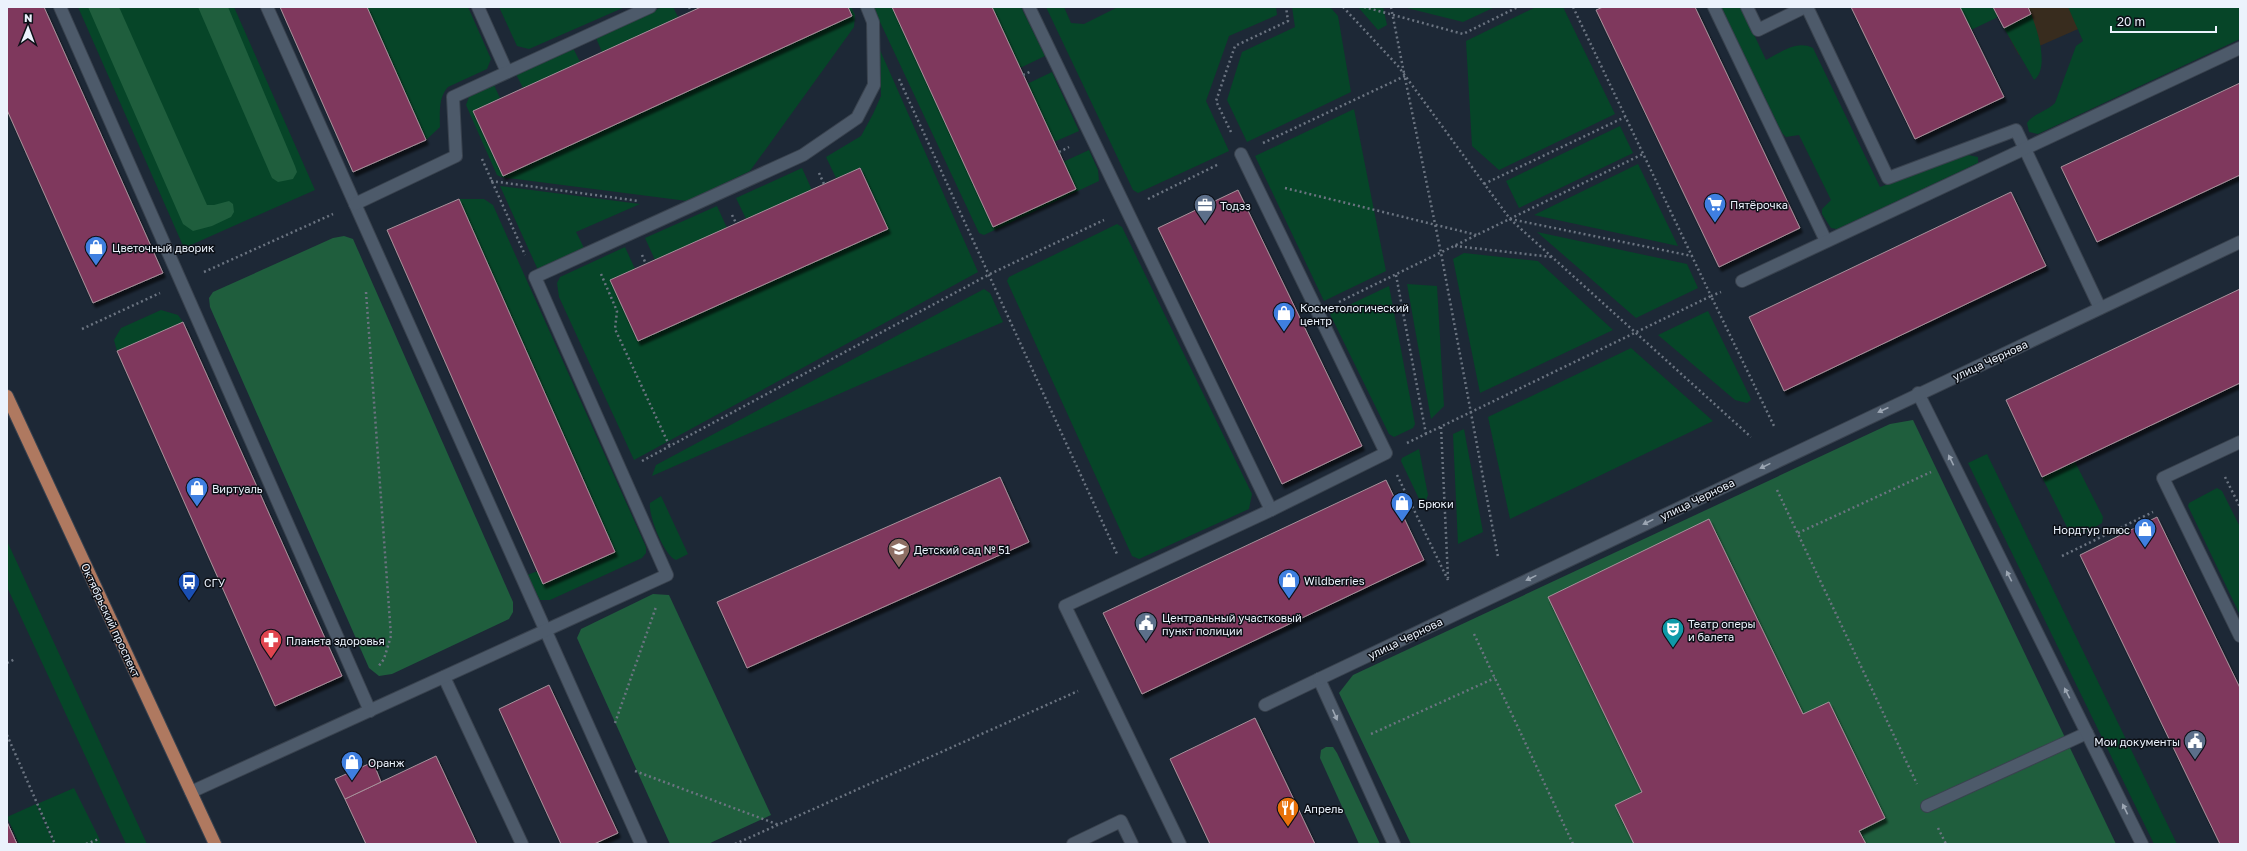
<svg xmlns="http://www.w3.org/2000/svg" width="2247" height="851" viewBox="0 0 2247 851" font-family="'Golos Text',sans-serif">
  <defs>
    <filter id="shadow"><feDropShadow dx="2.5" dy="4.5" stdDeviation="1" flood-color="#0009"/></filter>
  </defs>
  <rect width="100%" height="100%" fill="#1d2836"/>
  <polygon fill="#382c1e" points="1993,7 2128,7 2019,55"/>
  <g fill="#064528">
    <polygon points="78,7 234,7 315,190 184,248"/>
    <path d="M367 7H468L491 59 487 69 448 87C438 98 440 114 440 127L426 140Z"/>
    <polygon points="499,7 625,7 529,49 517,46"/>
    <polygon points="662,7 673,7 678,17 602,52 596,38"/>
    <polygon points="848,7 851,7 855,15 854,27 750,171 687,201 501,177 497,175 466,105 469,97 494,85 500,98 473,112 503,175 852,16"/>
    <polygon points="873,7 892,7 993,227 1076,189 1063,162 1089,150 1098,170 1099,181 984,235 979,233"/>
    <polygon points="992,7 1021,7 1045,56 1020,68"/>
    <polygon points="1046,7 1064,7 1071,23 1084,24 1118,7 1276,7 1277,15 1229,36 1206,101 1229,151 1138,193 1133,190"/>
    <polygon points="1292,7 1330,7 1338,16 1351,92 1247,142 1227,100 1242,52 1295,27"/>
    <polygon points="1358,7 1383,7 1387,25 1378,30"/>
    <polygon points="1403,7 1495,7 1463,22"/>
    <polygon points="1536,7 1563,7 1615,114 1499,170 1472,146 1466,41"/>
    <path d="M1721 7H1741L1766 60C1782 52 1796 40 1813 48L1880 187 1968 155 1978 157V163L1837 229 1831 228 1822 214V209L1831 200 1799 135 1786 137 1782 133Z"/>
    <polygon points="1960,7 1993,7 1998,17 1971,30"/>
    <path d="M2068 7H2240V39L2038 134 2029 132 2027 123C2033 114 2047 111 2055 103L2076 46 2083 41Z"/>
    <path d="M2031 14C2037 29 2050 68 2034 80L2004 28Z"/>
    <polygon points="573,48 580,62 523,88 516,74"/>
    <polygon points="880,50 978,272 634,460 559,297 557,283 560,277 625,247 635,269 610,280 638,341 888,229 861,168 836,178 826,157 861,136 873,114 881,96"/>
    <polygon points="1052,72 1079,131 1054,142 1027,84"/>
    <polygon points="1354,109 1386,271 1324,301 1255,156"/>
    <polygon points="1620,126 1633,153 1519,208 1506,181"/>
    <polygon points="1638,164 1678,246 1534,215"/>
    <polygon points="802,168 812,190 746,219 736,198"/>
    <polygon points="500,186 640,204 576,232 585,250 538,270"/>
    <polygon points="459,199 484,199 493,205 646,547 646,553 642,558 550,600 540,600 527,575 538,571 543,584 615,551"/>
    <polygon points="717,206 727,228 655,260 645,238"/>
    <polygon points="1117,224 1122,227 1252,494 1249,509 1139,559 1132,556 1007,281 1009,277"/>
    <polygon points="1537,232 1687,264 1698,288 1636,318"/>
    <polygon points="1464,253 1538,261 1613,330 1480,393 1453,259"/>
    <polygon points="1407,284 1437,286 1444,406 1431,419"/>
    <polygon points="1389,286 1415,424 1413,428 1394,437 1389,434 1330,314"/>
    <polygon points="984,289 990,293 1003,322 652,476 656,465"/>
    <polygon points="161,310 178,315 183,322 117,351 114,340 121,328"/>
    <polygon points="1708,311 1750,397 1751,400 1747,403 1735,400 1658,335"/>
    <polygon points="1631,348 1713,421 1510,519 1488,417"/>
    <polygon points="1464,429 1483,532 1458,544 1453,434"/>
    <polygon points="1419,449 1428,495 1426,500 1420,501 1401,461 1402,458"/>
    <polygon points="1987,454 2177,844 2154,844 1968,463"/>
    <polygon points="2075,462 2103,517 2102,523 2079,536 2070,533 2042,477"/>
    <polygon points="2217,488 2222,491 2240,527 2240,615 2188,506 2189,503"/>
    <path d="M661 496 688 554 676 560C664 556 648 515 650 503Z"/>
    <polygon points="7,541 147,844 126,844 7,587"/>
    <polygon points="74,788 99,838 101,844 55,844 37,804"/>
    <polygon points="36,804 54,844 19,844 7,817"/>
  </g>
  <g fill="#1f5e3d">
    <polygon points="88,7 119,7 207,205 214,205 229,201 233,204 234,212 231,217 212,226 193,231 183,224"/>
    <polygon points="198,7 228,7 295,166 297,172 293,179 278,182 272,178"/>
    <polygon points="344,236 353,239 513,602 513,612 509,619 392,674 379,676 369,668 210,307 209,298 213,292 333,238"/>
    <polygon points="1913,420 2116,844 1411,844 1339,693 1353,675 1890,424"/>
    <polygon points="653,594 669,595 771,815 708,844 670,844 577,638 581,629"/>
    <polygon points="1326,747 1333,747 1337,753 1380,844 1359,844 1320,758 1321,750"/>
  </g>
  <g fill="#7f395d" stroke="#a8919b" filter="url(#shadow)">
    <polygon points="7,7 44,7 163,273 93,303 7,110"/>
    <polygon points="280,7 367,7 426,140 353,172"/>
    <polygon points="701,7 848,7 852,16 503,176 473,111"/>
    <polygon points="892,7 992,7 1076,189 993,227"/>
    <polygon points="1603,7 1695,7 1800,228 1719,267 1596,10"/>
    <polygon points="1851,7 1960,7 2004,97 1915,139"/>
    <polygon points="1993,7 2028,7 2031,14 2004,28"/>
    <polygon points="2240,83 2240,175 2097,242 2061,167"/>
    <polygon points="860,168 888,229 638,341 610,280"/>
    <polygon points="1238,190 1362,446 1282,484 1158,228"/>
    <polygon points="2011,192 2046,266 1784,391 1749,317"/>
    <polygon points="459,199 615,552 543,584 387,230"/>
    <polygon points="2240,289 2240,383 2042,477 2006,400"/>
    <polygon points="183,322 342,676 275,706 117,351"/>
    <polygon points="1000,477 1029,542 747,668 717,602"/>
    <polygon points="1386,480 1424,560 1142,694 1103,613"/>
    <polygon points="2157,517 2240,688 2240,844 2220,844 2080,555"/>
    <polygon points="1709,519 1803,714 1829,702 1885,818 1859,831 1866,844 1634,844 1615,805 1642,792 1548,597"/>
    <polygon points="549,685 618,833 594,844 561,844 499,709"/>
    <polygon points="1255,718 1315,844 1210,844 1170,759"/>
    <polygon points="436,756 477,844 366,844 345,799"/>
    <polygon points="373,762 381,782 345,799 335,779"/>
    <polygon points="7,822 17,844 7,844"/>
    <polygon points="7,822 17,844 7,844"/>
  </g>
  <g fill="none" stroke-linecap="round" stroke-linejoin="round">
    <g stroke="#39424e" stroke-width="14">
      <g id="service">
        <polyline points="60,7 370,711"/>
        <polyline points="267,7 641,844"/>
        <polyline points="478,7 507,72"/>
        <polyline points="1029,7 1271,510 1065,606 1180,844"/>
        <polyline points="1714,7 1826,241"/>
        <polyline points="1747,7 1758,30 1805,7"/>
        <polyline points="1807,7 1888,178 2016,130 2100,308"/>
        <polyline points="1241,154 1386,453 1271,510"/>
        <polyline points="355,204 456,156 453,97 650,7"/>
        <polyline points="1742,281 2240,48"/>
        <polyline points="2240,442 2163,478 2240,636"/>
        <polyline points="444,677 522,844"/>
        <polyline points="1265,705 1319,679"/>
        <polyline points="191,792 667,575 535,277 803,155 857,118 874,85 873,22 867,7"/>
        <polyline points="1927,806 2087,733"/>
        <polyline points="1073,844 1121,821 1132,844"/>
      </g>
    </g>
    <g stroke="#39424e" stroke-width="14">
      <g id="minor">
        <polyline points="1918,393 2142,844"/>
        <polyline points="1319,679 1394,844"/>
      </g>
    </g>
    <g stroke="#39424e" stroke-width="14">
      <polyline id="tertiary" points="1319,679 2240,242"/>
    </g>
    <g stroke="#39424e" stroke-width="14">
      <polyline id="primary" points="7,396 215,844"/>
    </g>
    <g stroke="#6b7481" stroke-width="2.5" stroke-dasharray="2 3" stroke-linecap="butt">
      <polyline points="689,7 691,11"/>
      <polyline points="1343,7 1398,66 1510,219 1751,437"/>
      <polyline points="1364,7 1463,34 1518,7"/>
      <polyline points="1391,7 1404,73"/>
      <polyline points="1573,7 1711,296 1721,292"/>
      <polyline points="1023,75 1032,71"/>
      <polyline points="1405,78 1441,253 1498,557"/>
      <polyline points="899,79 1117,554"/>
      <polyline points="1231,132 1216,101 1235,46 1288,21 1286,7"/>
      <polyline points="1263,143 1405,76"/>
      <polyline points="1059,152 1069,147"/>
      <polyline points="482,159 525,255"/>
      <polyline points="819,173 824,184"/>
      <polyline points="491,181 639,201"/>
      <polyline points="1484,184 1625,117"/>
      <polyline points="1285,188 1477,235"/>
      <polyline points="1148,199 1219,164"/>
      <polyline points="732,215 736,223"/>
      <polyline points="1510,219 1692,256"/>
      <polyline points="1455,246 1552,257"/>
      <polyline points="642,255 646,264"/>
      <polyline points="204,272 333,214"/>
      <polyline points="601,274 617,311 615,329 670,447"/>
      <polyline points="1396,275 1426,434"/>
      <polyline points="366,292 391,636 384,659 378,667"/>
      <polyline points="1339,302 1643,154"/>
      <polyline points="82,329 160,293"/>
      <polyline points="1441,427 1448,578"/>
      <polyline points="1407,443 1711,296 1774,426"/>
      <polyline points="642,461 990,274 1104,220"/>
      <polyline points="1397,475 1448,580"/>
      <polyline points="2225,477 2240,507"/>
      <polyline points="1777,490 1917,784"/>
      <polyline points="1798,533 1931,472"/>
      <polyline points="2062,556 2153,512"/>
      <polyline points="1474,634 1573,844"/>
      <polyline points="7,663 15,659"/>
      <polyline points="615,723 656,607"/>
      <polyline points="1371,734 1495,678"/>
      <polyline points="7,735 55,844"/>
      <polyline points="635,771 779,825"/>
      <polyline points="1938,828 1946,844"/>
      <polyline points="86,844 99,839"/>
      <polyline points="735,844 1078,691"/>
    </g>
    <use href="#service" stroke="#4d5a6a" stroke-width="12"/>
    <use href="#minor" stroke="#4d5a6a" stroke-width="12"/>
    <use href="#tertiary" stroke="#4d5a6a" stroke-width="12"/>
    <use href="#primary" stroke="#af7960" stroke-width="12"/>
  </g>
  <defs><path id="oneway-solid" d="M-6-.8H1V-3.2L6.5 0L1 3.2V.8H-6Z"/></defs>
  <g fill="#9ca6b3">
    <use href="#oneway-solid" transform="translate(1883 410) rotate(155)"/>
    <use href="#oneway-solid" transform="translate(1951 460) rotate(-116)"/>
    <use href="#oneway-solid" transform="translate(1765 466) rotate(154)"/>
    <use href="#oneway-solid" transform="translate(1648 522) rotate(154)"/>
    <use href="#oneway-solid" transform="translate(2009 576) rotate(-117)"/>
    <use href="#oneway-solid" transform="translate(1531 578) rotate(154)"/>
    <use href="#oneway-solid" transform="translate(2067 693) rotate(-117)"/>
    <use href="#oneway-solid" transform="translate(1335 715) rotate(66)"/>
    <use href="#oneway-solid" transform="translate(2125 809) rotate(-116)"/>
  </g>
  <defs>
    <g id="supermarket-pin" transform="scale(1.15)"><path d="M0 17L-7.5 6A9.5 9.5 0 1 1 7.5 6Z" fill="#3f7fe0" stroke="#0c1017"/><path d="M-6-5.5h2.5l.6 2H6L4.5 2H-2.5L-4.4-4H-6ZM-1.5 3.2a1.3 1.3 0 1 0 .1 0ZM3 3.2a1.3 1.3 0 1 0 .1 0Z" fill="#fff"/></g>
    <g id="office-pin" transform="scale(1.15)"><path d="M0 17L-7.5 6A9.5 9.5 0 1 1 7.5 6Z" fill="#5c6f8a" stroke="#0c1017"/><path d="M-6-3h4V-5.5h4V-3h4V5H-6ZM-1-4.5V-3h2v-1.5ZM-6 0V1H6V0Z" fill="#fff"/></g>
    <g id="shop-pin" transform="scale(1.15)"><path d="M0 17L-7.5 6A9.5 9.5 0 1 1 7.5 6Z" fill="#3f7fe0" stroke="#0c1017"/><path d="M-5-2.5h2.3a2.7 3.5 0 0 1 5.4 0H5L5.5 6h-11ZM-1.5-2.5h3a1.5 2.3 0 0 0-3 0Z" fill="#fff"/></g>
    <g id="school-pin" transform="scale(1.15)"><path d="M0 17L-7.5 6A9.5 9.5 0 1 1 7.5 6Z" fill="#8d6e63" stroke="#0c1017"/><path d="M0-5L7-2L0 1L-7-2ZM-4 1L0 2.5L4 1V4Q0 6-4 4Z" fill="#fff"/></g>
    <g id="bus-pin" transform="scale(1.15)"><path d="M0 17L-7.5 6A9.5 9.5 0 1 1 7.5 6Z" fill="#1a4fb4" stroke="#0c1017"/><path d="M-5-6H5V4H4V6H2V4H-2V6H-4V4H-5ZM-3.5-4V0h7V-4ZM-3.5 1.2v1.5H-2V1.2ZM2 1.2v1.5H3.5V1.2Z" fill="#fff"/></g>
    <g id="civic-pin" transform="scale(1.15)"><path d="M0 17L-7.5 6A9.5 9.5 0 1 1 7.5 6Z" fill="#5c6f8a" stroke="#0c1017"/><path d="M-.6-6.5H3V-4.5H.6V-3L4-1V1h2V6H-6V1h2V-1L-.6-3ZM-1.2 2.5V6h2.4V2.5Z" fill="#fff"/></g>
    <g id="theatre-pin" transform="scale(1.15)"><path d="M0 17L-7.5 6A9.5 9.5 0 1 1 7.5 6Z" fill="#0f9aa8" stroke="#0c1017"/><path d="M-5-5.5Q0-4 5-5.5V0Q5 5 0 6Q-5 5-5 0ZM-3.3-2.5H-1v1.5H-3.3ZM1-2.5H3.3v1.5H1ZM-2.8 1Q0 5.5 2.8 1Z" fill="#fff"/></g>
    <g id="pharmacy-pin" transform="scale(1.15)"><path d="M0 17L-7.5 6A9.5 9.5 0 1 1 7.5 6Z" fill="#e0444e" stroke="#0c1017"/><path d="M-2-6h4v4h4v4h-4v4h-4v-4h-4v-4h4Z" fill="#fff"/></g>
    <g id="restaurant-pin" transform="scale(1.15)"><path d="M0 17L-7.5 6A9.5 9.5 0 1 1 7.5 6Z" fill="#e8710a" stroke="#0c1017"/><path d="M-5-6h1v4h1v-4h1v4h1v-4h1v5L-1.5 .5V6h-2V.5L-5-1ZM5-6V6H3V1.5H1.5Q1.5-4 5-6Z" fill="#fff"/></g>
  </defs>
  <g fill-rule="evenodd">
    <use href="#supermarket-pin" x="1715" y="204"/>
    <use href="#office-pin" x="1205" y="205"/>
    <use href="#shop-pin" x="96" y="247"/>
    <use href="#shop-pin" x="1284" y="313"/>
    <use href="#shop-pin" x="197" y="488"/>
    <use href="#shop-pin" x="1402" y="503"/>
    <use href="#shop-pin" x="2145" y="529"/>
    <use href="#school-pin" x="899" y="549"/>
    <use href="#shop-pin" x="1289" y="580"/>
    <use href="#bus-pin" x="189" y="582"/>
    <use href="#civic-pin" x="1146" y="623"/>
    <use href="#theatre-pin" x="1673" y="629"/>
    <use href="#pharmacy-pin" x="271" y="640"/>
    <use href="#civic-pin" x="2195" y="741"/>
    <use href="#shop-pin" x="352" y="762"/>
    <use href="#restaurant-pin" x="1288" y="808"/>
  </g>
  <g text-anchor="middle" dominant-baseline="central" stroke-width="3" stroke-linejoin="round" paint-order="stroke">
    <g font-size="11" fill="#ebf2fc" stroke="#0c1017" text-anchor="start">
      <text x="1730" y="204">Пятёрочка</text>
      <text x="1220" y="205">Тодэз</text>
      <text x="112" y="247">Цветочный дворик</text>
      <text x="1300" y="307">Косметологический<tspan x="1300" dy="13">центр</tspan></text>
      <text x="212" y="488">Виртуаль</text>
      <text x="1418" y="503">Брюки</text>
      <text x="2130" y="529" text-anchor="end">Нордтур плюс</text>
      <text x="914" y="549">Детский сад № 51</text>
      <text x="1304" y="580">Wildberries</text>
      <text x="204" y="582">СГУ</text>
      <text x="1162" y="617">Центральный участковый<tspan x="1162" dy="13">пункт полиции</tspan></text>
      <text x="1688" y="623">Театр оперы<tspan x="1688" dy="13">и балета</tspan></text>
      <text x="286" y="640">Планета здоровья</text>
      <text x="2180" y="741" text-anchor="end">Мои документы</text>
      <text x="368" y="762">Оранж</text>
      <text x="1304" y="808">Апрель</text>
    </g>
    <g font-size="11" fill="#ebf2fc" stroke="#0c1017">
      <text transform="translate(1990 360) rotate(-25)">улица Чернова</text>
      <text transform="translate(1697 499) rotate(-26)">улица Чернова</text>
      <text transform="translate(111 620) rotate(65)">Октябрьский проспект</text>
      <text transform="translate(1405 638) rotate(-26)">улица Чернова</text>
    </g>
  </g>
  <rect width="2247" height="851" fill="none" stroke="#ebf2fc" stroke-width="16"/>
  <g transform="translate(28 28) rotate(1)" stroke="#0c1017" stroke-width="3" paint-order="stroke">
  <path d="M0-3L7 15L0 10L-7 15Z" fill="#ebf2fc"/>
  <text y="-6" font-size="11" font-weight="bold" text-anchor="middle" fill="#ebf2fc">N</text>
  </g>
  <path d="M2111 26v6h105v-6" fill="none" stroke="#ebf2fc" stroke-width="2"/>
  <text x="2117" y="26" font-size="12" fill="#ebf2fc" stroke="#0c1017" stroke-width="3" paint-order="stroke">20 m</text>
</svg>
